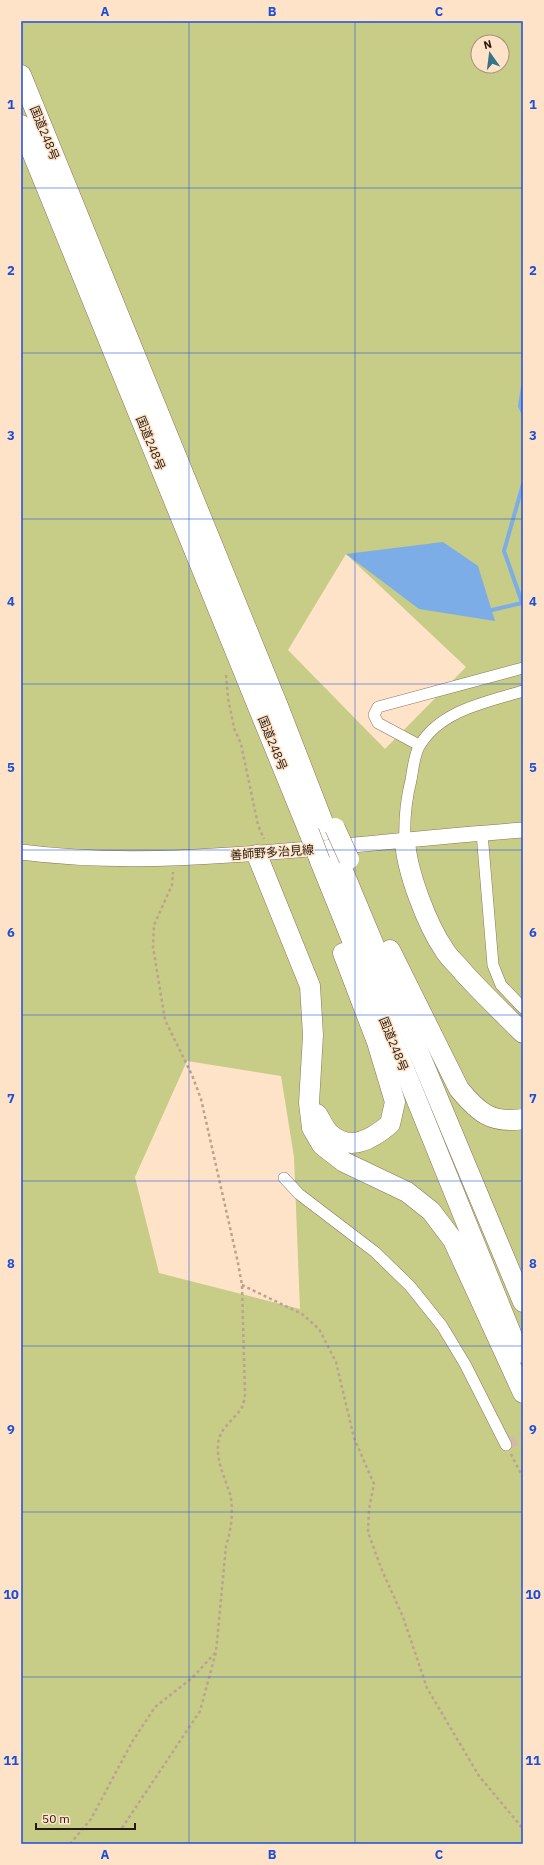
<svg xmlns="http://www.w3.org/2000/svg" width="544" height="1865" viewBox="0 0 544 1865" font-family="'IBM Plex Sans','Noto Sans JP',sans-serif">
  <rect width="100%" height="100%" fill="#ffe3c8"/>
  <path fill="#c7cc87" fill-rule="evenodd" d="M21 21H523V1844H21ZM478 42H502V66H478ZM346 554 466 667 385 749 288 650ZM187 1061 281 1076 294 1157 300 1309 159 1273 135 1177Z"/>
  <polygon fill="#7cade6" points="443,542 478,566 495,621 419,609 346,554"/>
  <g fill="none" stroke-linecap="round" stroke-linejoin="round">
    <g stroke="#7cade6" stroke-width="4">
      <polyline points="523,387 520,406 523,412"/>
      <polyline points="523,484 504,551 523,605"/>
      <polyline points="492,610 522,603"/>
    </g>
    <polyline stroke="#d3bba3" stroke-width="11" stroke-dasharray="11 5.5" stroke-linecap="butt" points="506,1445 523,1437"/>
    <g stroke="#8c745c" stroke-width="12">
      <g id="street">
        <polyline points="419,745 378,723 374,715 378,707 523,668"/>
        <polyline points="482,833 493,965 501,985 523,1008"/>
        <path d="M405 841C404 820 406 800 411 780 413 770 414 754 420 745 441 710 487 702 523 691"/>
        <polyline points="284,1178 299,1194 375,1252 410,1286 442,1326 465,1364 506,1445"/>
      </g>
    </g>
    <g stroke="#8c745c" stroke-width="16">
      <path id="secondary" d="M21 852C90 861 160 860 230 855 328 849 425 837 523 830"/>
    </g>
    <g stroke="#8c745c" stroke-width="21">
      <g id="highway">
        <polyline points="21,75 278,706 326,830"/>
        <polyline points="21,125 309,832"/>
        <path d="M405 841C407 872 427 925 445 951 450 959 458 965 463 972 482 993 503 1013 523 1033"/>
        <polyline points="257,855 310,986 313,1035 309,1103 312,1128 322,1145 344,1162 407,1192 431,1211 453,1240 523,1393"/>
        <polyline points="338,859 523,1302"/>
        <polyline points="320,861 519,1353"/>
        <path d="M390 950 459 1089C478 1112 491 1124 523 1119"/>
        <path d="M317 1114C321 1120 324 1128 329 1133 350 1153 372 1139 390 1124L395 1102 377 1042 343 953"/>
      </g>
    </g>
    <g stroke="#baa48e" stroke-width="2.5" stroke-dasharray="3 3" stroke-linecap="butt">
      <polyline points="226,675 228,698 234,728 241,744 258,825 264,839"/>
      <polyline points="523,941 523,942"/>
      <polyline points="242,1285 302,1314 319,1329 336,1362 354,1438 374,1484 369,1509 368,1532 381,1568 403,1617 427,1688 479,1776 520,1825 523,1832"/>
      <polyline points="511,1454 523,1478"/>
      <path d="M122 1828 200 1711 216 1652 226 1546C231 1530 234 1511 230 1494 225 1478 217 1463 218 1446 218 1428 234 1421 242 1407 244 1404 244 1399 245 1395L242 1285 238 1263 201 1099 192 1075 165 1020 153 947 154 925 172 885 173 872"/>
      <polyline points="70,1844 91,1819 132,1742 155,1707 192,1678 216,1652"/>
    </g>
    <use href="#street" stroke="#fff" stroke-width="11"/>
    <use href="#secondary" stroke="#fff" stroke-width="15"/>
    <use href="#highway" stroke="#fff" stroke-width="20"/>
    <g stroke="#8c745c" stroke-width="21" stroke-linecap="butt">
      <g id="highway-bridge">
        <polyline points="335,828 349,859"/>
        <polyline points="309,832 320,861"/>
      </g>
    </g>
    <use href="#highway-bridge" stroke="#fff" stroke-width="20"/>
  </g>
  <path fill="none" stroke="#1d4ed8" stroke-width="1" stroke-opacity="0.55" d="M189 21V1844M355 21V1844M21 188H523M21 353H523M21 519H523M21 684H523M21 850H523M21 1015H523M21 1181H523M21 1346H523M21 1512H523M21 1677H523"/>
  <g text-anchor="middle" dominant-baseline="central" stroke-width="3" stroke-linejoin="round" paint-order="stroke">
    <g font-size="12" fill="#23190f" stroke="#ffe3c8">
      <text transform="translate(45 133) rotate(68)">国道248号</text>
      <text transform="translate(151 443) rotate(68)">国道248号</text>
      <text transform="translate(273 743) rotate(68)">国道248号</text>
      <text transform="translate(272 852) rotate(-4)">善師野多治見線</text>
      <text transform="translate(394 1044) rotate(68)">国道248号</text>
    </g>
  </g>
  <rect width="544" height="1865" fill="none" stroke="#ffe3c8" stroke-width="44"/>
  <g transform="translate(490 54) rotate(346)"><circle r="19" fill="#ffe3c8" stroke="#a7927e"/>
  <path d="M0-3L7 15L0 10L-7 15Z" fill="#357489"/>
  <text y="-6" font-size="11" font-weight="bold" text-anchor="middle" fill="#23190f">N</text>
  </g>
  <path d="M36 1823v6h99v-6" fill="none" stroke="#23190f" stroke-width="2"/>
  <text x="42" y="1823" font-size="12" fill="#23190f" stroke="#ffe3c8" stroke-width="3" paint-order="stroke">50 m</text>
  <rect x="22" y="22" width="500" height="1821" fill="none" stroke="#1d4ed8" stroke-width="1.5"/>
  <g font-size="13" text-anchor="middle" font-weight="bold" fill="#1d4ed8">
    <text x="105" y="16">A</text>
    <text x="272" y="16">B</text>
    <text x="439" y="16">C</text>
    <text x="11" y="109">1</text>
    <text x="533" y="109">1</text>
    <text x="11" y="275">2</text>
    <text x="533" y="275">2</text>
    <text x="11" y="440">3</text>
    <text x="533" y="440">3</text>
    <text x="11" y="606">4</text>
    <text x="533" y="606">4</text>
    <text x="11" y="772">5</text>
    <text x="533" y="772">5</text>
    <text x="11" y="937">6</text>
    <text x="533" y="937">6</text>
    <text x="11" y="1103">7</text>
    <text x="533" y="1103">7</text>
    <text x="11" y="1268">8</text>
    <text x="533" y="1268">8</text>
    <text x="11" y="1434">9</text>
    <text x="533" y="1434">9</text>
    <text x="11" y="1599">10</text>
    <text x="533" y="1599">10</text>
    <text x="11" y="1765">11</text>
    <text x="533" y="1765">11</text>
    <text x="105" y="1859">A</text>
    <text x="272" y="1859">B</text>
    <text x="439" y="1859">C</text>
  </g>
</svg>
